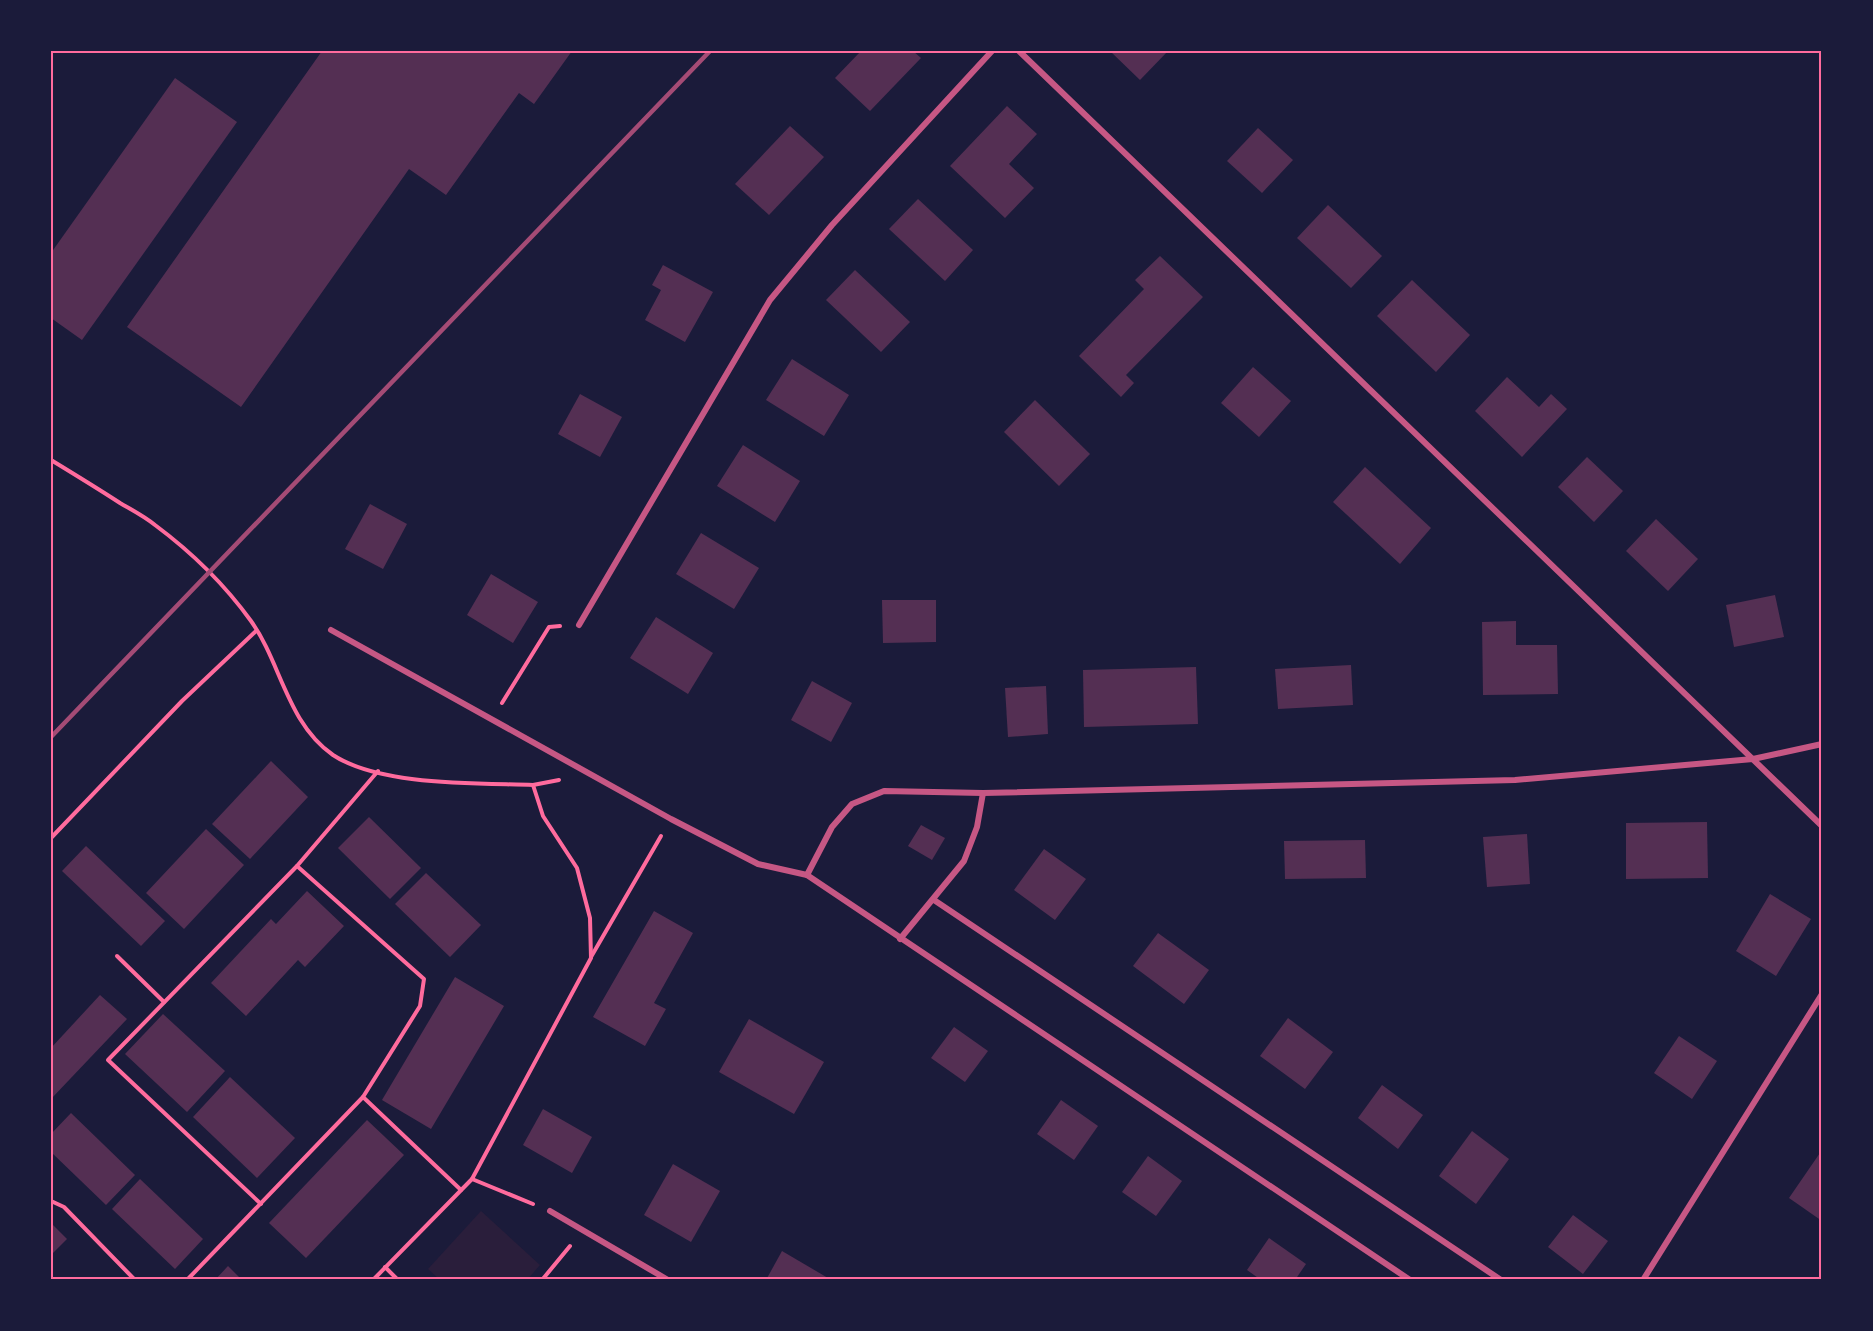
<svg xmlns="http://www.w3.org/2000/svg" width="1873" height="1331" viewBox="0 0 1873 1331" font-family="Jost,sans-serif">
  <rect width="100%" height="100%" fill="#1b1b3a"/>
  <polygon fill="#2a1e3b" points="481,1211 540,1265 527,1280 440,1280 428,1269"/>
  <g fill="#542f53">
    <polygon points="322,51 572,51 534,104 519,93 446,195 409,169 241,407 127,327"/>
    <polygon points="861,51 913,51 921,58 870,111 835,78"/>
    <polygon points="1110,51 1168,51 1140,80"/>
    <polygon points="175,78 237,122 82,340 51,318 51,253"/>
    <polygon points="1007,106 1037,134 1009,164 1034,188 1005,218 950,166"/>
    <polygon points="790,126 824,157 769,215 735,184"/>
    <polygon points="1258,128 1293,160 1262,193 1227,161"/>
    <polygon points="918,199 973,250 945,281 889,229"/>
    <polygon points="1328,205 1382,256 1351,288 1297,238"/>
    <polygon points="1160,256 1203,297 1126,375 1134,383 1121,397 1079,356 1144,289 1135,280"/>
    <polygon points="663,265 713,292 685,342 645,320 661,290 652,285"/>
    <polygon points="855,270 910,322 881,352 826,300"/>
    <polygon points="1412,280 1470,335 1436,372 1377,316"/>
    <polygon points="792,359 849,395 824,436 766,400"/>
    <polygon points="1253,367 1291,401 1259,437 1221,403"/>
    <polygon points="1507,377 1539,407 1551,394 1567,409 1522,457 1475,411"/>
    <polygon points="580,394 622,417 600,457 558,434"/>
    <polygon points="1035,400 1090,454 1059,486 1004,432"/>
    <polygon points="743,445 800,481 775,522 717,486"/>
    <polygon points="1587,457 1623,491 1594,522 1558,487"/>
    <polygon points="1365,467 1431,528 1400,564 1333,502"/>
    <polygon points="370,504 407,524 383,569 345,549"/>
    <polygon points="1656,519 1698,559 1668,591 1626,551"/>
    <polygon points="701,533 759,568 734,609 676,574"/>
    <polygon points="491,574 538,602 513,643 467,615"/>
    <polygon points="1775,595 1784,637 1734,647 1726,605"/>
    <polygon points="882,600 936,600 936,642 883,643"/>
    <polygon points="656,617 713,653 688,694 630,658"/>
    <polygon points="1516,621 1516,645 1557,645 1558,694 1483,695 1482,622"/>
    <polygon points="1351,665 1353,705 1278,709 1275,669"/>
    <polygon points="1196,667 1198,724 1084,727 1083,670"/>
    <polygon points="812,681 852,703 831,742 791,720"/>
    <polygon points="1046,686 1048,734 1008,737 1005,688"/>
    <polygon points="271,761 308,797 250,859 212,824"/>
    <polygon points="369,817 421,868 390,899 338,848"/>
    <polygon points="1707,822 1708,878 1626,879 1626,823"/>
    <polygon points="921,825 945,838 932,860 908,846"/>
    <polygon points="206,829 244,865 184,929 146,893"/>
    <polygon points="1527,834 1530,884 1487,887 1483,837"/>
    <polygon points="1365,840 1366,878 1285,879 1284,841"/>
    <polygon points="86,846 165,921 141,946 62,871"/>
    <polygon points="1044,849 1086,879 1055,920 1014,890"/>
    <polygon points="426,873 481,925 450,957 395,904"/>
    <polygon points="307,891 344,926 305,967 298,960 246,1016 211,983 271,919 276,924"/>
    <polygon points="1770,894 1811,919 1776,976 1736,951"/>
    <polygon points="654,911 693,933 654,1003 666,1009 645,1046 593,1017"/>
    <polygon points="1158,933 1209,970 1184,1004 1133,966"/>
    <polygon points="455,977 504,1006 431,1129 382,1100"/>
    <polygon points="100,995 127,1019 51,1099 51,1048"/>
    <polygon points="163,1014 225,1071 187,1112 125,1054"/>
    <polygon points="1288,1018 1333,1052 1305,1089 1260,1056"/>
    <polygon points="749,1019 824,1062 794,1114 719,1072"/>
    <polygon points="954,1027 988,1051 965,1082 931,1058"/>
    <polygon points="1679,1036 1717,1061 1692,1099 1654,1073"/>
    <polygon points="230,1077 295,1138 257,1178 193,1117"/>
    <polygon points="1382,1085 1423,1115 1398,1149 1358,1118"/>
    <polygon points="1061,1100 1098,1126 1074,1160 1037,1134"/>
    <polygon points="543,1109 592,1137 572,1173 523,1145"/>
    <polygon points="71,1113 135,1175 106,1205 51,1152 51,1134"/>
    <polygon points="367,1120 404,1155 306,1258 269,1223"/>
    <polygon points="1472,1131 1509,1159 1476,1204 1439,1176"/>
    <polygon points="1822,1150 1822,1221 1789,1198"/>
    <polygon points="1148,1156 1182,1181 1156,1216 1122,1192"/>
    <polygon points="673,1164 720,1191 691,1242 644,1215"/>
    <polygon points="140,1179 203,1239 175,1269 112,1209"/>
    <polygon points="1573,1215 1608,1241 1583,1274 1548,1247"/>
    <polygon points="51,1223 67,1239 51,1255"/>
    <polygon points="1269,1238 1306,1264 1295,1280 1261,1280 1247,1270"/>
    <polygon points="782,1251 828,1278 826,1280 766,1280"/>
    <polygon points="228,1266 242,1280 215,1280"/>
  </g>
  <g fill="none" stroke-linecap="round" stroke-linejoin="round">
    <g stroke="#ff6b9d" stroke-width="4">
      <path d="M51 460C74 474 97 488 120 503 132 510 144 516 155 525 190 551 225 585 251 621 281 663 287 723 333 755 380 786 477 783 533 785L543 816 577 868 590 918 591 958 472 1179 373 1280"/>
      <polyline points="502,703 549,627 560,626"/>
      <polyline points="533,785 559,780"/>
      <polyline points="51,838 182,701 256,631"/>
      <polyline points="117,956 164,1002"/>
      <polyline points="591,957 661,836"/>
      <polyline points="363,1097 461,1190"/>
      <polyline points="472,1179 533,1204"/>
      <polyline points="51,1201 64,1207 135,1280"/>
      <polyline points="261,1204 108,1060 297,866"/>
      <polyline points="385,1267 398,1280"/>
      <polyline points="187,1280 363,1097 420,1006 424,979 297,866 378,771"/>
      <polyline points="542,1280 570,1246"/>
    </g>
    <g stroke="#c65784" stroke-width="6">
      <polyline points="1019,51 1822,826"/>
      <polyline points="579,625 770,300 832,225 992,51"/>
      <polyline points="331,630 671,819 758,864 807,875 1410,1280"/>
      <polyline points="807,875 832,827 852,804 884,791 983,793 1515,780 1753,759 1822,744"/>
      <polyline points="934,900 1501,1280"/>
      <polyline points="900,939 964,861 977,827 983,793"/>
      <polyline points="550,1211 668,1280"/>
      <polyline points="1643,1280 1822,994"/>
    </g>
    <polyline stroke="#a44b75" stroke-width="4.5" points="51,737 710,51"/>
  </g>
  <rect width="1873" height="1331" fill="none" stroke="#1b1b3a" stroke-width="105"/>
  <rect x="52" y="52" width="1768" height="1226" fill="none" stroke="#ff6b9d" stroke-width="2"/>
</svg>
